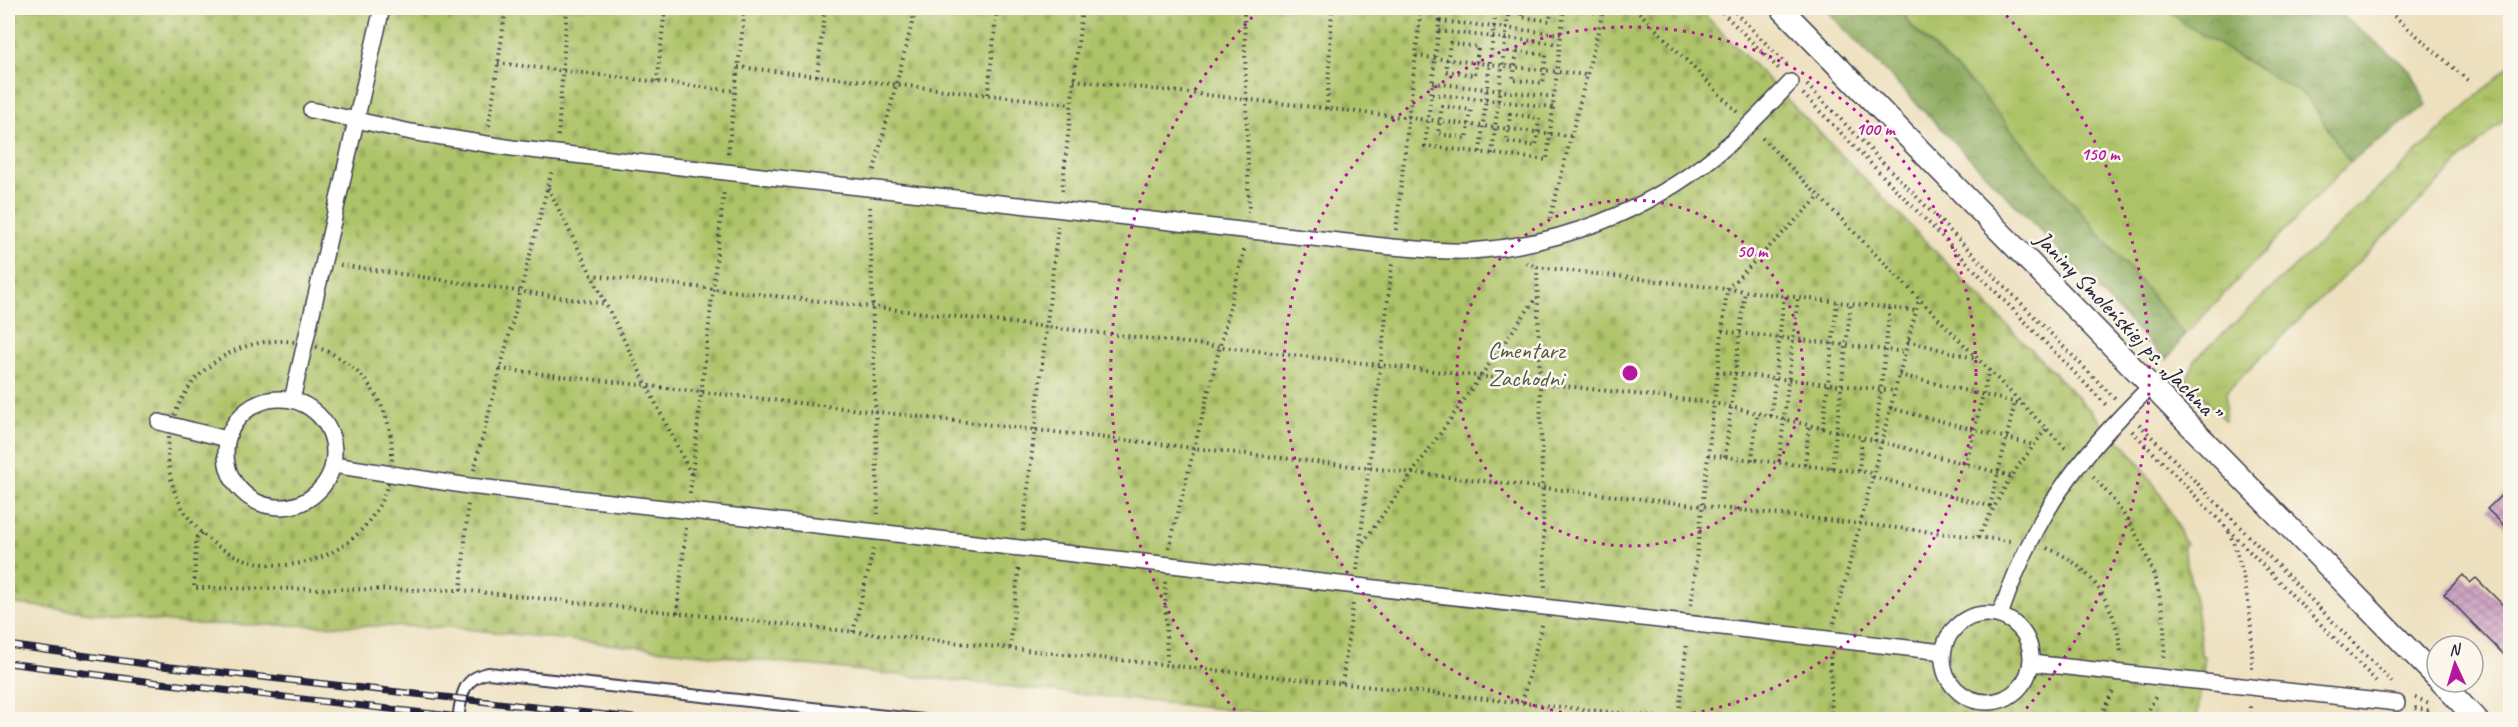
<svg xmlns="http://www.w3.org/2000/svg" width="2518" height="727" viewBox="0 0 2518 727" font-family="Caveat,sans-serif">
  <defs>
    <pattern id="grass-tufts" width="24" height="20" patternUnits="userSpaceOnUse" patternTransform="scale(1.5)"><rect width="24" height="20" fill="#adc367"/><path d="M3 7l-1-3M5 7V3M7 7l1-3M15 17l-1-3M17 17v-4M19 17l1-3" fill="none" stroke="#95a75a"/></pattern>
    <pattern id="forest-crowns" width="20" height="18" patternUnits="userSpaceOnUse" patternTransform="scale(1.5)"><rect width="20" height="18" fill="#8aa95c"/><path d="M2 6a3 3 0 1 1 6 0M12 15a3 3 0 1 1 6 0" fill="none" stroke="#70894d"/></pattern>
    <pattern id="cemetery-stones" width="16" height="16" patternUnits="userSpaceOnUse" patternTransform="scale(1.5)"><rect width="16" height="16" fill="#adc367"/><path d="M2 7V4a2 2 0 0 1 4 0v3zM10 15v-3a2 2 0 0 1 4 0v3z" fill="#95a75a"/></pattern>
    <pattern id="building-cross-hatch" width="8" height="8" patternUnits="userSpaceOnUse" patternTransform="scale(1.5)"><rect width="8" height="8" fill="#cfa5c4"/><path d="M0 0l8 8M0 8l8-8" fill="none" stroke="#a886a0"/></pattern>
  </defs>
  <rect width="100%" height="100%" fill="#fbf7ec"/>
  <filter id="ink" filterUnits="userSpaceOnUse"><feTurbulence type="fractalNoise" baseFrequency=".0167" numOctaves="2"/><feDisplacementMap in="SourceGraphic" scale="12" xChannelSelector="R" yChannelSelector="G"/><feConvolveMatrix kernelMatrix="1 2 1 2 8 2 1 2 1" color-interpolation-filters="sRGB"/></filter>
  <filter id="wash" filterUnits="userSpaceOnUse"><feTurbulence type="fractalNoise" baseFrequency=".008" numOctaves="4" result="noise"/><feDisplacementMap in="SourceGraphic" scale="24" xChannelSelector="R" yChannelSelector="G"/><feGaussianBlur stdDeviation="1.35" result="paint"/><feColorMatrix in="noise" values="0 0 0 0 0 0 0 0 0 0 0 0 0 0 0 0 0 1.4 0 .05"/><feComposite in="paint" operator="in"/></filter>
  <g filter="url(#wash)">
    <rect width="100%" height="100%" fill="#ede0be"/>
    <g fill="url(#grass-tufts)" stroke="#687251" stroke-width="1.5">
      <polygon points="1901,8 2166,8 2186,25 2307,97 2350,162 2185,335 1976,88 1909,23"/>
      <polygon points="2510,65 2510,113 2226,392 2225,421 2186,380 2196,359"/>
    </g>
    <g fill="url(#forest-crowns)" stroke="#56664c" stroke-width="1.5">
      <polygon points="1824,8 1901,8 1909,24 1976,88 2185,335 2166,360"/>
      <polygon points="2166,8 2333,8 2411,71 2427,105 2350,162 2307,97 2186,25"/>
    </g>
    <path fill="url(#cemetery-stones)" stroke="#687251" stroke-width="1.5" d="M8 8H1698L2128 449C2153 479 2171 509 2186 545L2182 546C2192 582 2200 617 2201 655L2205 656 2197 719 1326 720 447 627 187 624 8 603Z"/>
    <g id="blocks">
      <g fill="url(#building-cross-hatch)">
        <polygon points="2511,486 2511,532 2487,509"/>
        <polygon points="2463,575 2470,583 2476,578 2511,613 2511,662 2444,594"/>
      </g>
    </g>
  </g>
  <g filter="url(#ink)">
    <use href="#blocks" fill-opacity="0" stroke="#403e4f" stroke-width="1.5"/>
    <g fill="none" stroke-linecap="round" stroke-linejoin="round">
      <g stroke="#403e4f" stroke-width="14">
        <path id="service" d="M458 720C461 697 462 678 488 673L923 720"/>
      </g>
      <g stroke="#403e4f" stroke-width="18">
        <g id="pedestrian">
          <path d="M311 110 411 132 512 148 1392 247C1418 249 1444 252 1470 251 1560 245 1646 212 1716 155 1743 133 1767 107 1791 82"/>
          <circle cx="280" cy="453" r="54"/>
          <polyline points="292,400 382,8"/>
          <polyline points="159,422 227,439"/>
          <polyline points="333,465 469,486 1943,652"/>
          <circle cx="1987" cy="658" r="44"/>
          <path d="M2000 615C2035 514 2075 460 2151 386"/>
          <polyline points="2031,663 2397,703"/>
        </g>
      </g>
      <g stroke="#403e4f" stroke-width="24">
        <g id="minor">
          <polyline points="1781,8 2437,678"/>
          <polyline points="2441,682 2477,720"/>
        </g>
      </g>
      <g stroke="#403e4f" stroke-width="4" stroke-dasharray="1.5 4.5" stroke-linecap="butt">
        <polyline points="1244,8 1249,213"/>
        <polyline points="1441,8 1425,146 1547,160 1564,8"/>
        <polyline points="1454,8 1454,9 1482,13 1483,8"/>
        <polyline points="1522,8 1521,17 1550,21 1551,8"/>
        <polyline points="1552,8 1602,13"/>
        <polyline points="1635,8 1738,113"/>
        <polyline points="1718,8 1779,69"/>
        <polyline points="1731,8 1787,65"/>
        <polyline points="2385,8 2471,83"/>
        <polyline points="1440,21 1561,34"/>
        <polyline points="1439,31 1559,44"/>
        <polygon points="1450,43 1478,47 1475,75 1446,71"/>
        <polygon points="1517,51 1546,55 1543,83 1513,80"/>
        <polyline points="1416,56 1587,75"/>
        <polyline points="498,63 735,91"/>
        <polyline points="738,67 1071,104"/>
        <polyline points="817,76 825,8"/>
        <polyline points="1074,80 1571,136"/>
        <polyline points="657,82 665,8"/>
        <polyline points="1433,83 1554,97"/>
        <polyline points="1807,85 2115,399"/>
        <polyline points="988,94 997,8"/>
        <polyline points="1432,94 1553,107"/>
        <polyline points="1803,94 2107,406"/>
        <polygon points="1442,106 1471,110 1467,138 1438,134"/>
        <polyline points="1327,109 1332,8"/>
        <polygon points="1510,114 1539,118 1536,146 1507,142"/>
        <polyline points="489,126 506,8"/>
        <polyline points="558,136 567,8"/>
        <polyline points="1762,138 2067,450"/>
        <polyline points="1480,152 1496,8"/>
        <polyline points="728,153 745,8"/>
        <polyline points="1492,154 1509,8"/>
        <polyline points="874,170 916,8"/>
        <polyline points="548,188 691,474"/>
        <polyline points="1062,191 1082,8"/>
        <polyline points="870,207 878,514"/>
        <polyline points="1550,219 1604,8"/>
        <polyline points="1396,230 1421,8"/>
        <polyline points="1526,263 1537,267 1545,591"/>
        <polyline points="340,265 606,304"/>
        <polyline points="1537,267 1916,311"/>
        <polyline points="591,275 1714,403 1882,442 2011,476"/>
        <polyline points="1722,331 1905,352"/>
        <polyline points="1908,341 1977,359"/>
        <circle cx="280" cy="453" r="112"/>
        <polyline points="500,369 2011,541"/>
        <polyline points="1717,372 1895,391"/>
        <polyline points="1899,375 2022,404"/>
        <polyline points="1890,408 2034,445"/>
        <polyline points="1771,416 1784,296"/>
        <polyline points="2139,424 2394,684"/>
        <polyline points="1823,428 1837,302"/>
        <polyline points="2132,431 2376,681"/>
        <polyline points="1875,441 1890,307"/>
        <polyline points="1708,455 1874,473"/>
        <polyline points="1725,457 1745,291"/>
        <polyline points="1752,460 1757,413"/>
        <polyline points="1779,462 1798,297"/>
        <polyline points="1966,464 1989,370"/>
        <polyline points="1805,465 1809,425"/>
        <polyline points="1832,468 1851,303"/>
        <polyline points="474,470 552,170"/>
        <polyline points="1859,471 1862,437"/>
        <polyline points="1873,477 1994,507"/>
        <path d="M2093 477C2141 526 2169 590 2164 660"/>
        <polyline points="690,493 724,191"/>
        <polyline points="1990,506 2015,403"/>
        <polyline points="1023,531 1058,226"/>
        <path d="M2229 532C2247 574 2253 624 2252 669"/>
        <polyline points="202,533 197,537 196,543 194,588 461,590 1684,720"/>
        <polyline points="1978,537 2011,476 2046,429"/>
        <polyline points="1360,547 1536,298"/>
        <polyline points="1169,548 1245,247"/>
        <path d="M2047 548C2092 565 2117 607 2121 654"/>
        <polyline points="1357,570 1392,264"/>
        <polyline points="1165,582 1167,665"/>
        <polyline points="461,590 468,504"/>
        <polyline points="1691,605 1727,289 1820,196"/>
        <polyline points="677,613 686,527"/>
        <polyline points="1834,623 1919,299"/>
        <polyline points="853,632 874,548"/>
        <polyline points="1010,648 1019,565"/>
        <polyline points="1830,657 1832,720"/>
        <polyline points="1342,683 1353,604"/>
        <polyline points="2415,698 2430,703"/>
        <polyline points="1522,702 1542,625"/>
        <polyline points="2415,708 2427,710 2436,720"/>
        <polyline points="2250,714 2250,703"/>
        <polyline points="1678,719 1687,642"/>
        <polyline points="1967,720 1977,701"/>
        <polyline points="2098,720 2114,690"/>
        <polyline points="2144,720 2157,693"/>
      </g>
      <use href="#service" stroke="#fff" stroke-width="10"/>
      <use href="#pedestrian" stroke="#fff" stroke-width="15"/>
      <use href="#minor" stroke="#fff" stroke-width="21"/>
      <g stroke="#22223b" stroke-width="7">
        <g id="rail">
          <polyline points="8,645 153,665 652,720"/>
          <polyline points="8,663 152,682 486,720"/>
        </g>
      </g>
      <use href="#rail" stroke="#fbf7ec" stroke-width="4.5" stroke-dasharray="14" stroke-linecap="butt"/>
    </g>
  </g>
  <g fill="none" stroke="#b5179e" stroke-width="3" stroke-dasharray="3 6">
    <circle cx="1630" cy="373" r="173"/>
    <circle cx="1630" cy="373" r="346"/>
    <path d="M1241 717A519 519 0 0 1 1260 9M2000 9A519 519 0 0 1 2019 717"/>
  </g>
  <g text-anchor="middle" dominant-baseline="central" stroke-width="5" stroke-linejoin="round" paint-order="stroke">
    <g font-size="24" fill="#22223b" stroke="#fbf7ec">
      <text transform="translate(2127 325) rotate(46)">Janiny Smoleńskiej ps. „Jachna”</text>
    </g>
    <g font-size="24" fill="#535a4a" stroke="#fbf7ec">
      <text x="1526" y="350">Cmentarz<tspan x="1526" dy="28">Zachodni</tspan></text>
    </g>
  </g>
  <circle cx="1630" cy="373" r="9" fill="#b5179e" stroke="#fbf7ec" stroke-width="3"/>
  <g font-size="18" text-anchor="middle" font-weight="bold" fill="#b5179e" stroke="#fbf7ec" stroke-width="5" stroke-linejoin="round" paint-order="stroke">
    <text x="1875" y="135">100 m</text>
    <text x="2100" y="160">150 m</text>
    <text x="1752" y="257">50 m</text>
  </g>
  <rect width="2518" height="727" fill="none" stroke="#fbf7ec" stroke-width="30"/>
  <g transform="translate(2455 664) rotate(356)"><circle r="28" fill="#fbf7ec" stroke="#a4a2a5" stroke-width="1.5"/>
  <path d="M0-4.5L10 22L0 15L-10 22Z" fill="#b5179e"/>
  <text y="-9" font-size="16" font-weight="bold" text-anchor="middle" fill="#22223b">N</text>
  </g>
</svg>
